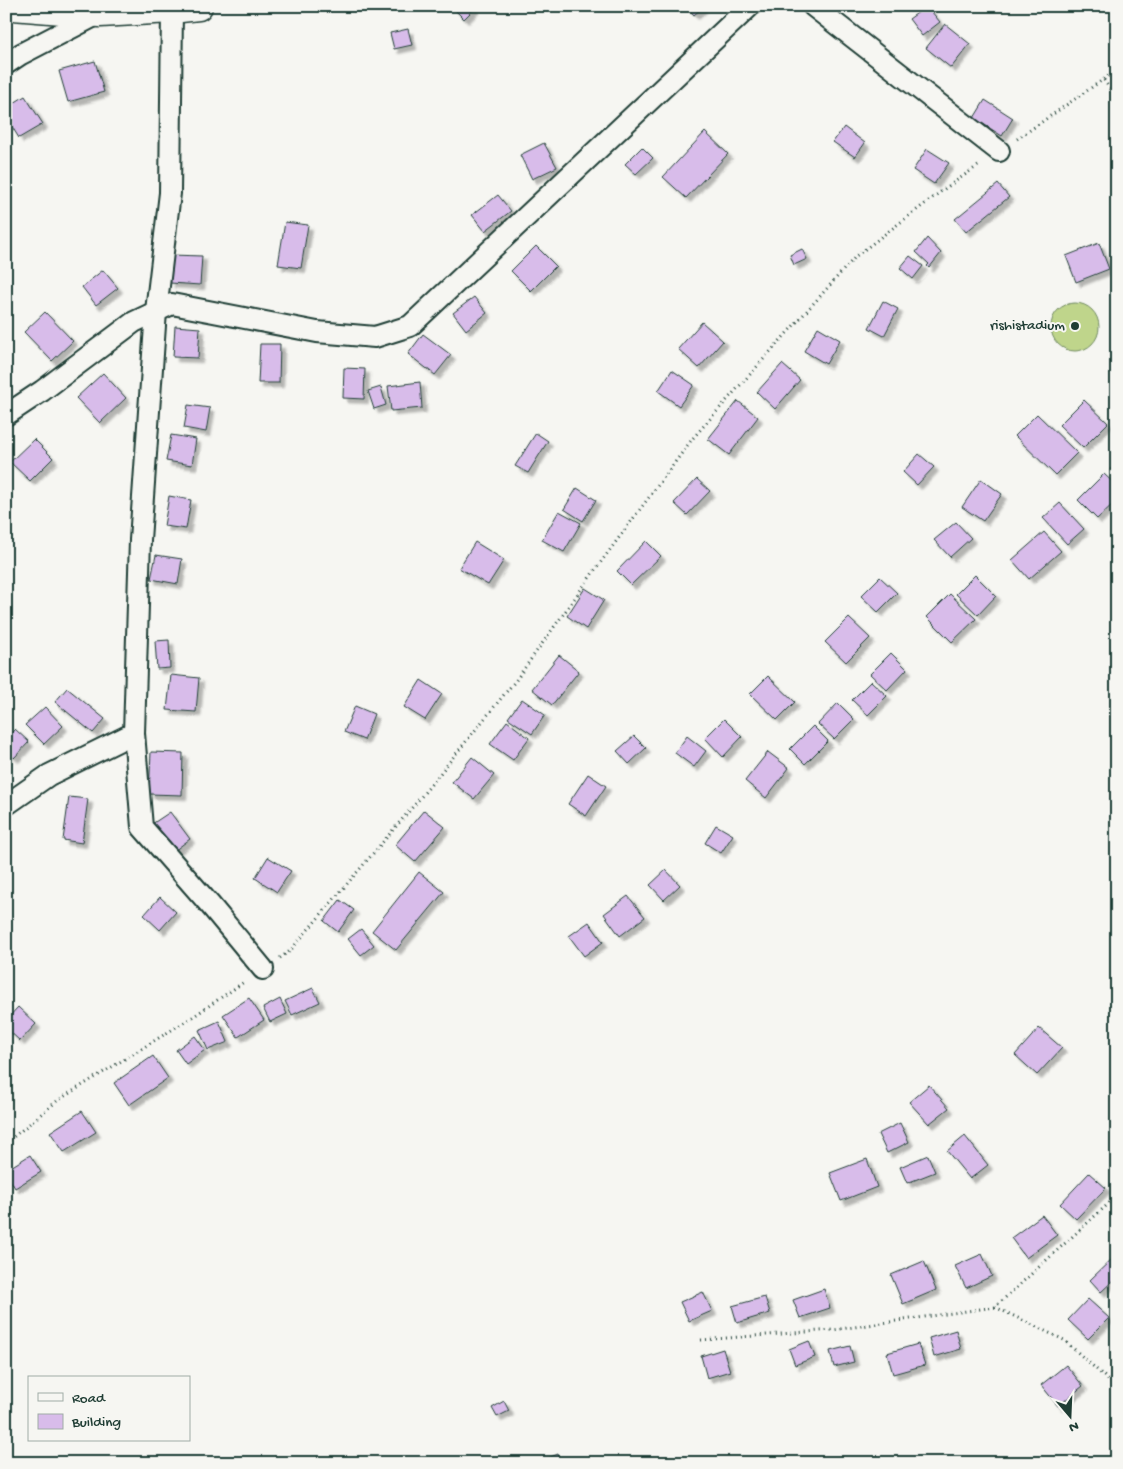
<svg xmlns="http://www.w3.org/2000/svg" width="1123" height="1469" viewBox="0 0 1123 1469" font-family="'Gochi Hand',sans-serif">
  <defs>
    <filter id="shadow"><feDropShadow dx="4.5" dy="4.5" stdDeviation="1" flood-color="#0004"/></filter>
  </defs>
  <rect width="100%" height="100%" fill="#f6f6f2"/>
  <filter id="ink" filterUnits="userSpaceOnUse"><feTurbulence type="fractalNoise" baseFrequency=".02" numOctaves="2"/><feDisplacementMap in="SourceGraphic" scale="10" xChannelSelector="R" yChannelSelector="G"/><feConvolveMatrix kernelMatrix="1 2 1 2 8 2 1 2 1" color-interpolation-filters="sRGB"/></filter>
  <g filter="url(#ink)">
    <circle fill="#bfd58b" stroke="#6f8960" cx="1075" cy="327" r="24"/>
    <g fill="#d8bcea" stroke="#1f3d34" filter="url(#shadow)">
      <polygon points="455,6 474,6 475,8 464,19 453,8"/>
      <polygon points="686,6 704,6 694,15"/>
      <polygon points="927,6 940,22 922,36 909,19"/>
      <polygon points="945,24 970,44 951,68 926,48"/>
      <polygon points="408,29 412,45 394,49 390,33"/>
      <polygon points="95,61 104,92 68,102 59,71"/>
      <polygon points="25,96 43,124 19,138 6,117 6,108"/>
      <polygon points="985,100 1013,118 1002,136 974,118"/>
      <polygon points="844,127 865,143 855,157 833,142"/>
      <polygon points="705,132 728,154 686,198 663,177"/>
      <polygon points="544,143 557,167 532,179 520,155"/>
      <polygon points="642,147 653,158 636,174 625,164"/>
      <polygon points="927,149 949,163 934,184 913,170"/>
      <polygon points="998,184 1009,197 966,232 955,219"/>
      <polygon points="498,195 511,211 485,231 472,215"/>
      <polygon points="285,222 308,225 301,268 278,265"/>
      <polygon points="927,238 941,253 929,268 927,266 929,264 916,252"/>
      <polygon points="1099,243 1109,269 1076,282 1066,256"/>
      <polygon points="536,246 556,266 531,291 511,271"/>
      <polygon points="802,249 807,259 794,265 790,255"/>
      <polygon points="171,255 202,256 200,285 170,283"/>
      <polygon points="910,256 923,266 913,279 900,268"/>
      <polygon points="103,270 118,288 96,305 82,287"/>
      <polygon points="474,297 487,313 466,330 453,313"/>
      <polygon points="883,301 898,309 884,336 869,328"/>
      <polygon points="45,312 73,341 52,361 24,332"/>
      <polygon points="702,322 723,341 699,368 678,349"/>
      <polygon points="175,326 200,328 198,358 173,357"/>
      <polygon points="818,327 840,340 826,364 804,351"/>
      <polygon points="423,334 451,355 435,375 408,354"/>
      <polygon points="260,344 280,344 279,383 258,383"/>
      <polygon points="782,364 800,380 775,409 757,392"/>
      <polygon points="344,368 365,369 364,399 343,398"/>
      <polygon points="672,370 694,385 679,406 658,391"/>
      <polygon points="103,373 126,398 100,423 76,398"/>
      <polygon points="420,382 422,408 391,411 388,386"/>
      <polygon points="381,387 386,405 374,409 368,391"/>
      <polygon points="1084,400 1108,423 1083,448 1059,425"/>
      <polygon points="738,401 758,417 729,455 708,439"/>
      <polygon points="188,405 210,408 206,432 184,428"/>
      <polygon points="1037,414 1077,453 1055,475 1015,436"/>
      <polygon points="536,433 548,441 528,473 515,466"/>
      <polygon points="171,435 196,439 192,465 166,461"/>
      <polygon points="34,439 53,458 30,481 10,462"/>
      <polygon points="919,454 934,467 917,485 903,472"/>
      <polygon points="1117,463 1117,477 1110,469"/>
      <polygon points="1104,474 1117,486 1117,500 1097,519 1078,500"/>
      <polygon points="697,479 710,491 687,515 674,503"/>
      <polygon points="981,479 1002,494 983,521 962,507"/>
      <polygon points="577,488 596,500 583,521 564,509"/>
      <polygon points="169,496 191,500 186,529 164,526"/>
      <polygon points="1060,503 1084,529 1067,544 1043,518"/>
      <polygon points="559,511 581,523 564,552 542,540"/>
      <polygon points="956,522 971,538 950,557 934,540"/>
      <polygon points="1044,532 1061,551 1029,579 1012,560"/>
      <polygon points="646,541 661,556 631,585 617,571"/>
      <polygon points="475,542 504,560 488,585 459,568"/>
      <polygon points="156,555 182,559 178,584 151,579"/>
      <polygon points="975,575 996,596 978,615 956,594"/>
      <polygon points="880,577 897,593 878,612 861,596"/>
      <polygon points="585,588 604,600 586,629 567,616"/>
      <polygon points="950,594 976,619 952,642 927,617"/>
      <polygon points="849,618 870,638 846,662 825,642"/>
      <polygon points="169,640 170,668 157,669 155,641"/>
      <polygon points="891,653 907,669 887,690 870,674"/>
      <polygon points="559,655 579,671 552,705 532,689"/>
      <polygon points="171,675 199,678 196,712 167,710"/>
      <polygon points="768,676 795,702 777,720 750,694"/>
      <polygon points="421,680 442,694 425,720 404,707"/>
      <polygon points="871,681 887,696 868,715 852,700"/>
      <polygon points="67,688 105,719 93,733 55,702"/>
      <polygon points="522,699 545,715 532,734 508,718"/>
      <polygon points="838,703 854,719 834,739 818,724"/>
      <polygon points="355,706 374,714 364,740 344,732"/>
      <polygon points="45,707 63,726 44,744 25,725"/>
      <polygon points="724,719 742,737 723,757 705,738"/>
      <polygon points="507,721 529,738 513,760 490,744"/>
      <polygon points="813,726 828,741 805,764 790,749"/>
      <polygon points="15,729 29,742 14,758 6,751 6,738"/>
      <polygon points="634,736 646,748 629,764 617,751"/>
      <polygon points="687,736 706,751 694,767 675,753"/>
      <polygon points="151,752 183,753 182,795 149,794"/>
      <polygon points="768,752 789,768 766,798 745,781"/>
      <polygon points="472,757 494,775 474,799 452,782"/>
      <polygon points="588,774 606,786 586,816 568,804"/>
      <polygon points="69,797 88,799 82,843 63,840"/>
      <polygon points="424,810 445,827 415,862 395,845"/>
      <polygon points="170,812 190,839 170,854 149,826"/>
      <polygon points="716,825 733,835 721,853 705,843"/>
      <polygon points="268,857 291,871 277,892 255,878"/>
      <polygon points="666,870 680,885 664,900 650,885"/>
      <polygon points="419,872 444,892 396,950 372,931"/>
      <polygon points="628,896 645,917 620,936 604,914"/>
      <polygon points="160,897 176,912 160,930 144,915"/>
      <polygon points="340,900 354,910 338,932 324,921"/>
      <polygon points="589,922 603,942 584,956 569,936"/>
      <polygon points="361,929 374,945 361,955 348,939"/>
      <polygon points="313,988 320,1002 292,1015 285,1001"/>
      <polygon points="249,998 264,1020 238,1037 223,1015"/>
      <polygon points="280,999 287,1014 270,1022 263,1008"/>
      <polygon points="18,1007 36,1024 20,1041 6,1028 6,1020"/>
      <polygon points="219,1021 228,1042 208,1050 199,1030"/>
      <polygon points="1039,1028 1062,1048 1037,1075 1015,1055"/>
      <polygon points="195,1036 205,1050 186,1064 176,1050"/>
      <polygon points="153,1056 168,1078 129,1105 114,1083"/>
      <polygon points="929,1085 949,1108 929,1124 909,1102"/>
      <polygon points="82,1111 96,1132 64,1152 50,1132"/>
      <polygon points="900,1123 909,1142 887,1153 878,1134"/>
      <polygon points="965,1136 988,1165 970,1179 947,1151"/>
      <polygon points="30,1155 41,1172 15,1188 6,1173 6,1170"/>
      <polygon points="928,1155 935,1172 907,1183 900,1167"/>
      <polygon points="867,1159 877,1187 841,1201 830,1173"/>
      <polygon points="1089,1173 1106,1188 1076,1219 1060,1204"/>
      <polygon points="1042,1215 1057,1235 1026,1258 1011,1238"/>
      <polygon points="982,1254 992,1276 966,1288 955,1266"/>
      <polygon points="1114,1257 1117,1260 1117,1277 1101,1292 1090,1280"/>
      <polygon points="924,1261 936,1290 903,1304 891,1275"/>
      <polygon points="824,1289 830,1308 800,1318 793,1300"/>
      <polygon points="703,1292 712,1311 689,1321 680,1302"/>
      <polygon points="765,1297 770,1313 737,1323 732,1306"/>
      <polygon points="1088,1299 1109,1318 1088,1339 1068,1320"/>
      <polygon points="956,1330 961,1349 934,1357 929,1338"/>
      <polygon points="809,1341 815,1357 795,1365 789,1349"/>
      <polygon points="918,1344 925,1365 893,1374 887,1353"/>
      <polygon points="850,1346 854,1362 834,1367 830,1351"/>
      <polygon points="723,1349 730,1371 707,1378 701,1356"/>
      <polygon points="1066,1365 1083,1386 1058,1406 1041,1385"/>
      <polygon points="504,1401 509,1411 497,1417 492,1408"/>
      <polygon points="558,1454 561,1463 538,1463 538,1462"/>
    </g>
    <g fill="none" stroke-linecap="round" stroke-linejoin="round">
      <g stroke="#1f3d34" stroke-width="24">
        <g id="street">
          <polyline points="813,6 999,151"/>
          <polyline points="172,9 170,193 156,311 140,540 134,733 142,827 211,906 263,969"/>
          <polyline points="6,64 21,54 100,13"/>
          <polyline points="6,415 42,391 134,322 172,304 317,332 375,337 410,326 750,6"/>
          <polyline points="6,805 49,775 134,733"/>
        </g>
      </g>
      <g stroke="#1f3d34" stroke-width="31">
        <polyline id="secondary" points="13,6 100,13 172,9 198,6"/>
      </g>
      <g stroke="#1f3d34" stroke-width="3" stroke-dasharray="1 4" stroke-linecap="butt">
        <polyline points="1104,80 1117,100"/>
        <polyline points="1017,139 1117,70"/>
        <polyline points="280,958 290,951 416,803 516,680 595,570 693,438 856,256 947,187 981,164"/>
        <polyline points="6,1143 57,1101 191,1018 244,982"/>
        <polyline points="1117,1196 995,1307 1064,1340 1117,1388"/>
        <polyline points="701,1340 833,1330 995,1307"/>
      </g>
      <use href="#street" stroke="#f6f6f2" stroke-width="20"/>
      <use href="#secondary" stroke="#f6f6f2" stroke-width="28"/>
    </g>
  </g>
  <circle fill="#1f3d34" stroke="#f6f6f2" stroke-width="2" cx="1075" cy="326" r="5"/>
  <g text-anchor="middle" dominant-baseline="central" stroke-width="4" stroke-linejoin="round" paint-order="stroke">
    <g font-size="15" fill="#1f3d34" stroke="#f6f6f2" text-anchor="end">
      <text x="1065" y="326">rishistadium</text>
    </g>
  </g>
  <rect width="1123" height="1469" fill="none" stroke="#f6f6f2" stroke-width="25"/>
  <rect x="12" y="12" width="1098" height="1444" fill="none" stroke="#1f3d34" stroke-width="2" filter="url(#ink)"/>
  <rect x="28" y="1376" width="162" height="65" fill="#f6f6f2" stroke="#a0aca6"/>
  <rect x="38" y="1393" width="25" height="8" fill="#f6f6f2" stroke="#a0aca6"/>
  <text x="72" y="1402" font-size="15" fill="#1f3d34">Road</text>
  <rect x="38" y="1414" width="25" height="15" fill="#d8bcea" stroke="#a0aca6"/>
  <text x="72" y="1426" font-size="15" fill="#1f3d34">Building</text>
  <g transform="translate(1070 1416) rotate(161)" stroke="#f6f6f2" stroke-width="4" paint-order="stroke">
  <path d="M0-4L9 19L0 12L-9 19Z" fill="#1f3d34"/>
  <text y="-8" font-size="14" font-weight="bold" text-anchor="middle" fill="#1f3d34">N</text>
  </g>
</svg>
